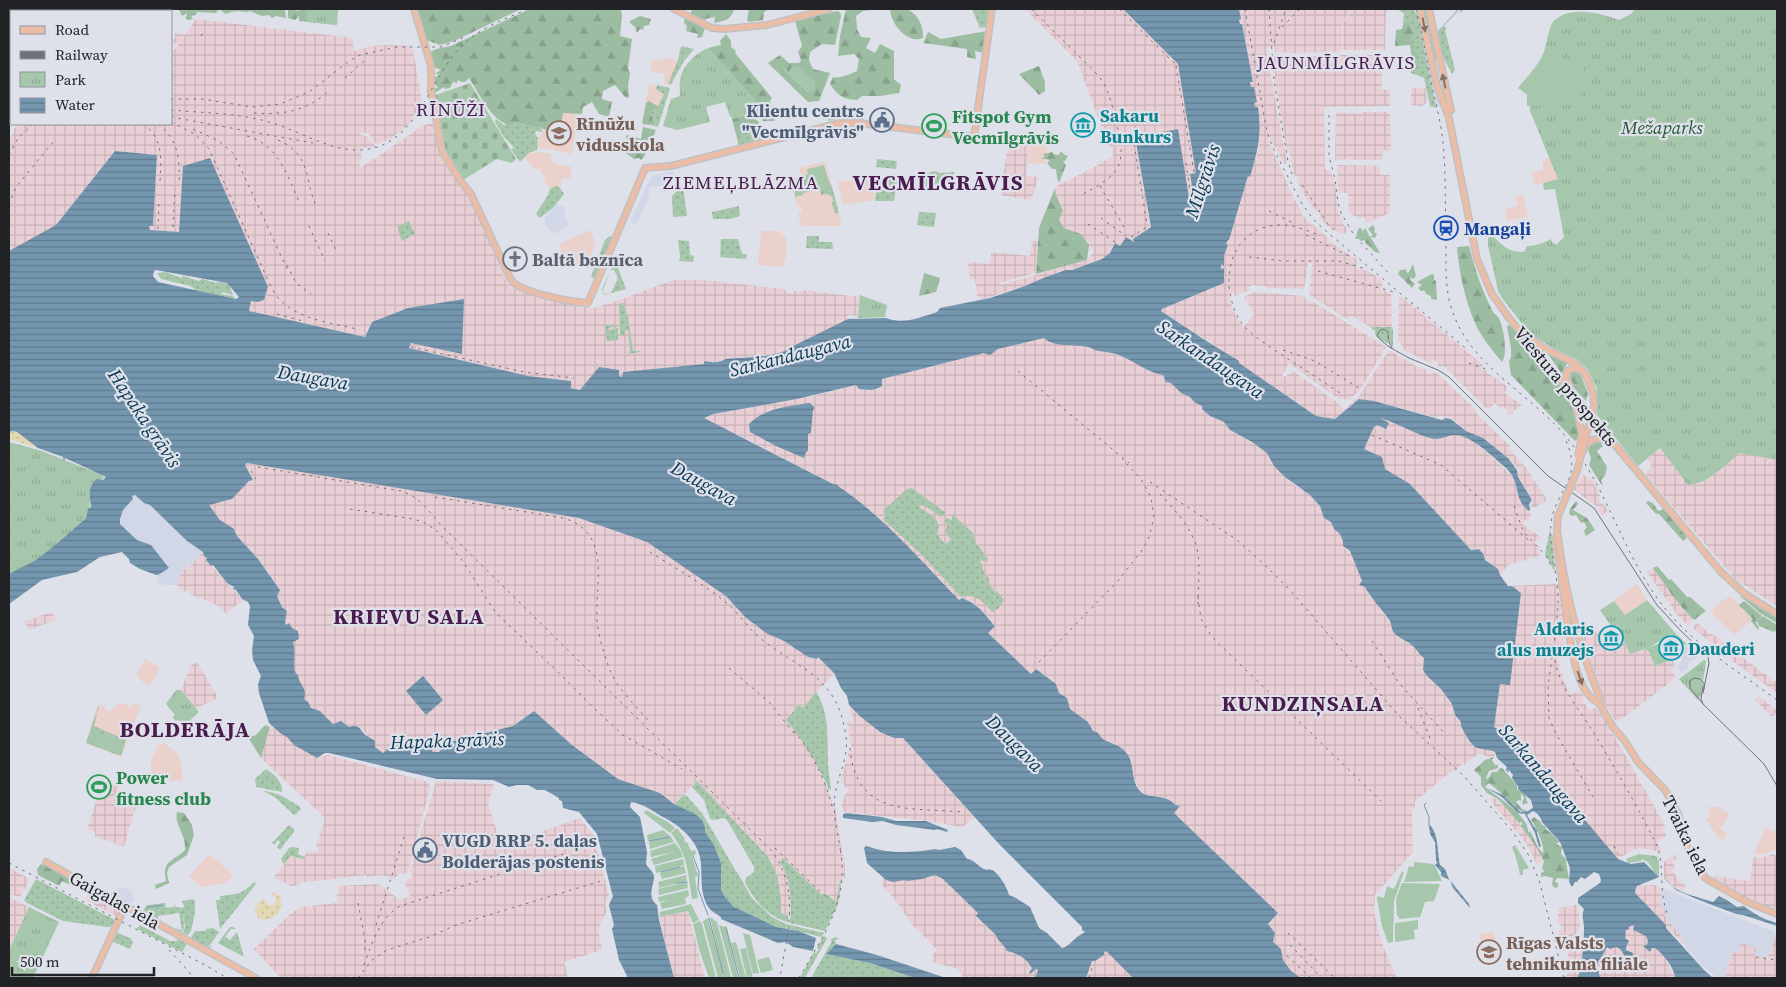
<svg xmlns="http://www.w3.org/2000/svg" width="1786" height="987" viewBox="0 0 1786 987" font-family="'Source Serif 4',serif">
  <defs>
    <pattern id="industrial-grid" width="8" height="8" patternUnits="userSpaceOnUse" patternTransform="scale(1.25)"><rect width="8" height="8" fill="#e9d0d7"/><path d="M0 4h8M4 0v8" fill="none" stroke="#c8b2b8"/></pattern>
    <pattern id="grass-dots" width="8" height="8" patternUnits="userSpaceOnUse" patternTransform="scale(1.25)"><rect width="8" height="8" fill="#a6c7ac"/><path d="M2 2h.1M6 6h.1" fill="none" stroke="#8fab94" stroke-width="1.8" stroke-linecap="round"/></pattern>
    <pattern id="forest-firs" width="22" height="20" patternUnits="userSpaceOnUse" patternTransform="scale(1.25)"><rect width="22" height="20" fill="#9cbda1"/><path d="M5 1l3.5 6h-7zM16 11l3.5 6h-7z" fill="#86a28a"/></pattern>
    <pattern id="sand-dots" width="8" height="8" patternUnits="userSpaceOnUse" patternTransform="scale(1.25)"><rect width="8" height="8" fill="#e2d8b3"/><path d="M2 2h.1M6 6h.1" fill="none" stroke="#c2b99a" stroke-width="1.8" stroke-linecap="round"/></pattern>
    <pattern id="cemetery-stones" width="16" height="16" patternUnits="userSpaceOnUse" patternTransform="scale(1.25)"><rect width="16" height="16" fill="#a6c7ac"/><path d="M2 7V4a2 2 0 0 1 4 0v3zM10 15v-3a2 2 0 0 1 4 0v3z" fill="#8fab94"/></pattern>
    <pattern id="park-tufts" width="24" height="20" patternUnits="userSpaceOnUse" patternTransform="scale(1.25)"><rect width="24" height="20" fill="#a6c7ac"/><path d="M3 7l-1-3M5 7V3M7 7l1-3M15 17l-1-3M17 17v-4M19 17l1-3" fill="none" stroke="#8fab94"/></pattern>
    <pattern id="water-rules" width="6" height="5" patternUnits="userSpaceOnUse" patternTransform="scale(1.25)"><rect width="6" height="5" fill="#7497af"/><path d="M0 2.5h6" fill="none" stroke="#5f7b8e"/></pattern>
  </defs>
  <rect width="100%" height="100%" fill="#dee1ea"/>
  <g fill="#d2d7e7">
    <polygon points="1414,9 1418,9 1440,107 1436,108 1417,13 1415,13"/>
    <polygon points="674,171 673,177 664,185 661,186 650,186 648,200 636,225 630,222 647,184 649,183 649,179 655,175"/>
    <polygon points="557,205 560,207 564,206 566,213 563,214 570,225 554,234 545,224 545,217"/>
    <polygon points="135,495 144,503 150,504 187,541 203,552 180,575 177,585 164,585 157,582 158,575 168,568 166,564 151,545 137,540 120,524 120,519 123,510 133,499 132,496"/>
    <polygon points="1687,644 1693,650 1697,650 1695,652 1698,657 1688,664 1688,669 1682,673 1677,667 1682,661 1685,645"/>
    <polygon points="119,887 132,890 134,900 131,904 118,898 114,891"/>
    <polygon points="1660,888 1665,888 1665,891 1669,891 1777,933 1777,936 1776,936 1767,958 1731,953 1725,978 1718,978 1703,967 1684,945 1685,942 1664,915 1658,904 1662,900"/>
  </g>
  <g fill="url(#industrial-grid)">
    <polygon points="1025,9 1123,9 1178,64 1197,173 1190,174 1195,204 1190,204 1136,137 1150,227 1133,239 1134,242 1126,239 1120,246 1115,243 1106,258 981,300 977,296 975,279 970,280 968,262 990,264 991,252 1030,256 1032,241 1038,241 1035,273 1000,283 1001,285 1087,260 1094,252 1081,234 1064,228 1059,220 1063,211 1054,190 1057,186 1093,168 1113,156 1112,151 1113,150 1108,144 1077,61"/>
    <polygon points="1239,9 1350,9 1350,11 1342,23 1342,50 1339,52 1291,53 1275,52 1275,47 1266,48 1287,163 1284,164 1270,138 1268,140 1294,199 1303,213 1302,215 1329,239 1328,241 1358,260 1356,267 1370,272 1383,281 1381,290 1391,293 1392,327 1370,327 1352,316 1347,319 1311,296 1309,293 1313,263 1308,263 1304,289 1266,288 1266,286 1252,285 1248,288 1248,291 1235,296 1234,293 1228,295 1236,317 1243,327 1253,315 1254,314 1244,297 1254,292 1304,296 1307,301 1315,303 1386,347 1360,390 1349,400 1337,398 1289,363 1288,364 1282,376 1285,377 1293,371 1338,403 1344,410 1360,395 1389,350 1414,365 1427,370 1426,373 1431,374 1431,371 1438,374 1475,409 1474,411 1510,446 1509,448 1527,469 1547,500 1535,507 1532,509 1531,507 1532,499 1518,476 1519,469 1508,458 1483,438 1466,431 1452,418 1441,416 1434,417 1374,401 1359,399 1335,419 1316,416 1238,363 1239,361 1161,311 1162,309 1224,283 1223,275 1221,276 1222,269 1221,270 1221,264 1222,264 1223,259 1220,259 1220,258 1223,258 1226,244 1233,227 1248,176 1250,176 1259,149 1260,118 1255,108 1254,103 1257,102 1254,87 1251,87 1250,82 1253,81 1242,24 1240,24 1239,20 1241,19"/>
    <polygon points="1351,9 1386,9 1385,50 1343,50 1343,23 1351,12"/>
    <polygon points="196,19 352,38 354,51 371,46 391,45 410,46 410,49 413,50 422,101 418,105 420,107 410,123 402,130 390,139 378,144 375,143 369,134 361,132 360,135 366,136 377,147 360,148 362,159 358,162 361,167 374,158 376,160 377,157 422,126 433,123 438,150 460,183 470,195 507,284 537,295 537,298 576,306 594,308 622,299 673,280 701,280 785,289 785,291 789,293 793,294 793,291 800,292 801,290 860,297 858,316 848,315 847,320 795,345 787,351 773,354 726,359 722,360 722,363 717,363 712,364 711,362 704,361 704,364 623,372 622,377 580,390 571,388 571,381 528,376 409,348 410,342 462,354 463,299 410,308 398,312 385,318 389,318 375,321 367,329 365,337 249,311 251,301 264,300 268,287 210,158 183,166 179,232 149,230 149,226 153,226 157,155 115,151 56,226 9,251 9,139 15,131 13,130 18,125 21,127 24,124 171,124 171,54 179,44 173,43 173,40 175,39 175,33 185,35"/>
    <polygon points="1327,55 1382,55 1382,90 1390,90 1390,106 1324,107 1325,169 1331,172 1335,184 1338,212 1342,218 1340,219 1348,231 1344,234 1341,234 1335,230 1333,231 1319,218 1321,216 1307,200 1298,183 1297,176 1294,175 1289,150 1287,151 1276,87 1273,56 1291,58"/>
    <polygon points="1411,88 1425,88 1427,102 1422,106 1411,105"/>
    <polygon points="1336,112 1362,114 1362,112 1388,112 1390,115 1391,151 1383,150 1382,160 1348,160 1348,158 1346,158 1345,160 1335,160"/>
    <polygon points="1016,143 1029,144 1026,176 1038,177 1032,199 1028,200 1001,195 1007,149"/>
    <polygon points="1337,165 1379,166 1380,175 1390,175 1390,213 1366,223 1365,217 1358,218 1349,213 1348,193 1338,193"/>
    <polygon points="1399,296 1402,297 1483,365 1481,368 1508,387 1504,393 1522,405 1513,411 1514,413 1508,415 1508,412 1504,407 1500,408 1495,403 1488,410 1444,366 1438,366 1437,361 1433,360 1432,364 1404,350 1398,339"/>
    <polygon points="1044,337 1047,341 1056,344 1078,345 1118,355 1140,364 1142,368 1148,369 1156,374 1162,375 1166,381 1171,383 1181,393 1191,397 1194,402 1202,406 1210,416 1224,422 1230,430 1252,442 1267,452 1274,466 1285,477 1297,487 1307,492 1320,506 1324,517 1330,522 1334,529 1340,534 1343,541 1343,546 1347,551 1350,551 1362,581 1361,586 1365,587 1370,597 1377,602 1379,608 1390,622 1394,633 1401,639 1413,645 1424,658 1423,669 1427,676 1441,689 1452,704 1456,718 1461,722 1466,736 1473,746 1477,748 1491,750 1493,752 1495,755 1491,758 1479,753 1464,765 1463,763 1455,771 1453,770 1415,801 1415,807 1412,811 1413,852 1375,895 1374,912 1381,941 1396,977 1400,978 1301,978 1291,971 1283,960 1282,953 1273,942 1275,933 1268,924 1278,913 1174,813 1179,807 1175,806 1166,798 1144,794 1140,790 1134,778 1131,762 1126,752 1116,744 1103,739 1097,732 1093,731 1088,722 1071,710 1068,701 1059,693 1056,684 1044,674 1031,675 988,633 995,625 975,604 962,598 959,600 914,554 851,495 837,486 751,441 708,421 704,417 713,414 809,397 856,385 859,389 866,390 878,389 883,380 882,379 984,353 990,355 998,349"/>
    <polygon points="1380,417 1428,437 1438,439 1454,435 1464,436 1474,441 1515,478 1517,494 1531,515 1528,521 1525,520 1522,524 1542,538 1534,542 1540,548 1538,551 1540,556 1508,565 1500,575 1498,569 1486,562 1485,556 1477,548 1471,550 1410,484 1388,472 1383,466 1382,457 1364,449 1374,427 1377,425 1386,429"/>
    <polygon points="1660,448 1673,464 1673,467 1696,484 1719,472 1739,452 1777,460 1777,606 1736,580 1646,475 1646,472 1651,468 1651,464 1647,459"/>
    <polygon points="247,463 579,518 647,542 726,596 745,617 759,628 792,646 808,657 817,659 818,657 834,673 803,708 799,705 786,720 804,742 815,760 836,810 845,868 845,878 842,878 840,881 837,903 825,893 822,895 780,861 787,877 791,898 790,916 781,913 781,899 777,875 697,781 674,804 660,793 618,779 572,745 534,711 513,726 493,732 470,737 445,747 441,751 436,753 433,752 431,748 427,746 419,748 398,745 393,746 383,753 375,747 375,741 372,738 368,737 362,729 357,726 349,727 341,721 333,724 324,715 311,708 304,699 304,690 299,680 298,674 295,672 292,628 291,625 286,625 285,623 287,611 282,607 277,596 280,589 258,559 237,536 235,530 220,520 208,505 253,480 245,465"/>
    <polygon points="1583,475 1592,480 1600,495 1598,498 1608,510 1607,512 1602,515 1598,510 1599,508 1573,489"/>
    <polygon points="203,552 206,560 244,601 240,602 226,614 219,606 190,594 187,590 184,592 177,585 183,568 186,570"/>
    <polygon points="1653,568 1685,612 1693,619 1688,625 1679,617 1647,572"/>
    <polygon points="1559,584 1564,613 1563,632 1565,651 1556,654 1564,681 1570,694 1583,690 1583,702 1590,710 1595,708 1600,710 1665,826 1662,828 1666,836 1657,842 1662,852 1640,848 1632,850 1618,859 1548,778 1548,776 1519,742 1512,738 1510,733 1499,730 1494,726 1500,684 1510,685 1520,599 1521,593 1512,586 1508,586"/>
    <polygon points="52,612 55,620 29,630 25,621"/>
    <polygon points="1697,623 1710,634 1718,637 1728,645 1726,647 1728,649 1724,654 1693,628"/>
    <polygon points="1615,625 1617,625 1630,654 1645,649 1648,650 1655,666 1671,660 1675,668 1671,670 1675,676 1673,680 1619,721 1615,720 1601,698 1594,676 1596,675 1595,671 1592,671 1583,643 1585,635"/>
    <polygon points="1735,652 1777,683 1777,693 1730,659"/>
    <polygon points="197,662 218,698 196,708 181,690 191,665"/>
    <polygon points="1759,696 1777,711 1773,716 1771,716 1755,700"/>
    <polygon points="849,705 880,732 894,738 903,738 975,818 962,827 928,821 844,812 843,808 841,807 845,795 848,791 841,780 849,751 852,750 848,728 849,727 846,723 850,720 853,724 854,722"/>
    <polygon points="271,725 316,758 328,755 428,782 430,788 408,873 399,874 393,879 382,875 366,877 366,875 300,883 299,885 292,886 278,880 274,877 291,856 304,859 306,851 317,853 318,849 316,846 325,818 261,758"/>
    <polygon points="436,781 494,784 488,803 501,846 580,818 594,836 609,896 605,903 607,911 598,929 602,950 564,962 568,978 281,978 254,949 290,914 301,907 338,903 337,894 339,893 338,886 378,884 400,900 410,896 405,883 412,876 410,871"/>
    <polygon points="106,785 119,786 116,801 136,806 124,846 95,837 95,832 87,829 98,795 103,796"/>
    <polygon points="1492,798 1496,799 1502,806 1503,805 1519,823 1535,845 1544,861 1537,864 1526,843 1490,800"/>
    <polygon points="1775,854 1777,863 1777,903 1775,911 1725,888 1714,880 1715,876 1748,881 1751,875 1753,857 1760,858"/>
    <polygon points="1675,855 1677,858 1672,862 1675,867 1672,870 1679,881 1685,885 1683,891 1673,886 1669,881 1664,878 1664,862"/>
    <polygon points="946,858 1063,968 1097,942 1133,978 964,978 958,969 932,962 934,953 937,950 910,922 897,902 882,885 883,877"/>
    <polygon points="9,868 30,879 20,897 9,894"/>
    <polygon points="1639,885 1643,886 1655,885 1660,888 1662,900 1658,904 1665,909 1664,910 1666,912 1664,915 1685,942 1683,944 1636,894 1635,891"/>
    <polygon points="89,892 119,906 121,911 118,917 86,900"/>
    <polygon points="9,897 29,907 9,951"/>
    <polygon points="1576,905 1578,906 1580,928 1576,935 1576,948 1573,950 1583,950 1580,976 1577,978 1554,978 1567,976 1568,950 1562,951 1558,934 1562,926 1557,922 1559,908"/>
    <polygon points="688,911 690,915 689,916 705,978 674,978 659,917"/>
    <polygon points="1630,924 1636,925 1664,953 1675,978 1669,977 1667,978 1580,978 1596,965 1606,945 1624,933"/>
    <polygon points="1776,936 1777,936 1777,978 1725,978 1732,952 1738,953 1741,943 1756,948 1754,956 1767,958"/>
  </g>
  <g fill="#ebd1cc">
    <polygon points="664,57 683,62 671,85 664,84 665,74 654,72 650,70 652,59 663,61"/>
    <polygon points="649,84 670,88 658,127 642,124"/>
    <polygon points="563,113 578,114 572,154 537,147 540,134 542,135 543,129 554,131 560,125"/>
    <polygon points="1048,134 1049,134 1045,164 1028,163 1029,145"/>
    <polygon points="537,152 552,154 550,158 555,164 572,167 570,179 563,178 560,188 550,189 544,180 545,178 539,169 534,169 525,158 528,154"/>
    <polygon points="1550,158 1558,179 1535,185 1532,172 1543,170 1543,160"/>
    <polygon points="822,162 826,163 842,226 801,226 798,213 802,212 801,206 797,207 791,180 801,175 799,168"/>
    <polygon points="859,177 875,178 877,180 874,200 843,205 838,184 839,181 853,181"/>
    <polygon points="1523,195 1528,217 1507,221 1505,209 1518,206 1516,196"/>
    <polygon points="590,230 595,242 587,269 567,261 564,263 558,253 562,250 559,244"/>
    <polygon points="761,231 780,231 786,238 786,259 782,267 758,265"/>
    <polygon points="1637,584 1647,600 1625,616 1614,601"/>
    <polygon points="1731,597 1753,619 1734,635 1710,611 1723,600"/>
    <polygon points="145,659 160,668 150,686 144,683 136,675"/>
    <polygon points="122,703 131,707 133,703 141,706 121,757 86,743 97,707 102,705 109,712 118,704"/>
    <polygon points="165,743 179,755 182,767 182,781 157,780 157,774 151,773 151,761 158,745"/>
    <polygon points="1707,807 1719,807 1730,815 1720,828 1728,834 1722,840 1718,838 1706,819 1710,816"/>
    <polygon points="1766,827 1773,832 1776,829 1777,830 1777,839 1775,840 1777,850 1760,855 1756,854 1755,851"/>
    <polygon points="210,854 233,875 226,883 201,887 189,876"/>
    <polygon points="1493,932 1495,935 1498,961 1483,965 1480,934"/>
  </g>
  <g fill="url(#grass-dots)">
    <polygon points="972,9 991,9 988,27 980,28"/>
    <polygon points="1396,9 1414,9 1415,13 1417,13 1436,108 1430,106 1424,78 1411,73 1411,59 1417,55 1414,51 1410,40 1413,37 1410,23 1403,25 1404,13"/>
    <polygon points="1422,9 1428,9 1439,61 1433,61"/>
    <polygon points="1458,9 1459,10 1444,26 1447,29 1445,30 1455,70 1452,74 1441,53 1437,32"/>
    <polygon points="681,46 694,49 684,61 671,84 668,84 678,60"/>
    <polygon points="657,85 670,88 658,127 651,125 653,118 650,112 659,107 658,106 664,94 656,89"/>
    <polygon points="842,112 843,113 841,115 846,115 843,114 846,112 850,112 851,115 854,113 864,115 863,121 856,118 857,120 853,120 858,121 824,125 824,123 843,118 848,119 841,118 828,121 830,116"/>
    <polygon points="496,119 504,125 514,122 538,128 539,126 541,127 542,132 536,131 535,134 538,138 537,150 529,153 520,162 511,149 513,148 517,151 504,137 495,122"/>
    <polygon points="776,130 777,135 738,146 738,142 739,142 742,137 740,132 753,131 756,135"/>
    <polygon points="877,159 897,161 896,169 876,167"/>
    <polygon points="936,171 939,173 954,172 952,182 942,185 921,187 924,174"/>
    <polygon points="878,177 895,177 897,183 894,201 875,201"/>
    <polygon points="683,185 687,216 673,217 672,196"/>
    <path d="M556 186 560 188 564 194 554 207 540 218 536 214C541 205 548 198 550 189Z"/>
    <polygon points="832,187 839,213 835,214 832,204 833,201 832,197 827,194 821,195 820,189"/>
    <polygon points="739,206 740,216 730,219 713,219 712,212"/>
    <polygon points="919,212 936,213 934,227 917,225"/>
    <polygon points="409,221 415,234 402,241 398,231 398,226"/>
    <polygon points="610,236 613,237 596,279 591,277 605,240"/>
    <polygon points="807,236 819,236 819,242 832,242 833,249 806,248"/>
    <polygon points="721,239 738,239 742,254 747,254 746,259 720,257"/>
    <polygon points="678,240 689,241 690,255 694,256 693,262 679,261 680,256"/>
    <polygon points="616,264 619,265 618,268 626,289 604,295 602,289 610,272 603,290 604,294 611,293 618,278 614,270 611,270 612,266 615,267"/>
    <polygon points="169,272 168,273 181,278 183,276 199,281 202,279 216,283 219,282 229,284 233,295 222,292 221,294 233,296 235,299 195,290 195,289 190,286 161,279 157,273"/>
    <polygon points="623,303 628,317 633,351 640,351 640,352 626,354 630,352 628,330 625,330 624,336 620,335 619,304"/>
    <polygon points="605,325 618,325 618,326 608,328 609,330 618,328 618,340 607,341"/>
    <path d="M1370 327H1392L1391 331 1393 328V347L1390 344 1389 333H1388V344C1382 340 1374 338 1375 331Z"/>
    <path d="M912 488 946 513 941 517 924 505 918 506C928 514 944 519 937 534L945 544 951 540 945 531 948 525 944 521 946 518 952 520V514L972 532 977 545C982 548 983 555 988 559L987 562 980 560 985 575 983 580 987 576 990 580 989 584 994 590 993 593 997 591 1004 600 998 609 992 612C985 602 973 592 961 597L921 554 883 519 886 516 883 511 907 489Z"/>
    <polygon points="1550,529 1555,572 1545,554"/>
    <path d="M816 692C830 713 827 738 828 761 828 771 830 780 831 789L829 790C818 764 804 742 786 720L799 705 803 708Z"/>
    <polygon points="98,707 99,708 96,713 97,714 94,726 126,740 121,756 86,743"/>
    <path d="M266 769C274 774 283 782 282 792L256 787 255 779Z"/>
    <path d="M697 781 768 857 777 875 779 885 781 899V913L788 916V922C768 917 753 899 745 882L746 878 754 872V867L727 820 723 818 715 820 710 819 704 800 692 787Z"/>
    <polygon points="262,790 280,795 299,806 301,809 296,814 294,815 276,798"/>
    <polygon points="685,794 702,813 736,871 735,872 737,872 752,898 772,917 786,924 824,933 821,937 789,929 789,927 786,927 786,929 776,927 744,913 734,907 725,897 721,890 721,863 714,845 705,832 705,827 703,822 674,804"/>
    <polygon points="289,825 295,830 280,850 277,847 280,842 278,840 275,844 276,845 272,843"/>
    <polygon points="292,847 299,848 298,854 305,857 304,859 291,856 284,864 281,859 289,848"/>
    <path d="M783 858 822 895 825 893 836 902 840 881 842 878 838 904 825 931 790 923C792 900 791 881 780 861Z"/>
    <polygon points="36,879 117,921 114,926 107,927 63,921 27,903 24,900"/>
    <path d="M254 882 256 884 220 929 216 900H220V896C236 894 242 895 254 882Z"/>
    <polygon points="194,899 193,901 195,900 195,915 195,913 191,931 188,935 183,933 185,927 183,913 184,928 182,932 174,928 182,930 179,913 158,916 158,919 173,928 149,915 150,914 142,912 147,905 165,903 166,908 174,907 175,901 175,907 183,908 184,906 182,901"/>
    <polygon points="140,925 170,941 176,941 180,938 188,942 182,952 137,929"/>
    <polygon points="230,927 233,927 236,929 231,929 225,937 230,940 237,932 244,957 218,943"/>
    <polygon points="213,928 219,932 210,945 206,947 212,946 209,949 190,939 195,931 206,931 206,929"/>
    <polygon points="116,932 132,939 131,940 133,942 130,949 111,941"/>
    <polygon points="824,935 827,939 825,942 805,978 800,978 814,952 816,953 819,949 817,948"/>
    <polygon points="835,937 839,939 835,940 836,944 826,954 870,963 915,978 811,978 832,941 830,940"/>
  </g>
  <g fill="url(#forest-firs)" fill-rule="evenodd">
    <path d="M180 9H285L286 18 276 16 272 18 269 15 262 16 250 11C243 14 238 8 226 14L219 9 216 13 197 12 196 15 191 16 193 19 188 20 186 18 187 13 182 16 179 10Z"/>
    <polygon points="288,9 296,9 296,11 306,9 336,25 299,21 299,16 295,20 288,18"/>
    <polygon points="417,9 521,9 454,41 440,45 426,40"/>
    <path d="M530 9H621L622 16 620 36 632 39 628 68 630 74 628 85 629 98 625 97 615 85 603 91 602 99 612 102 609 117 599 114 592 102 583 107 582 114 563 113 561 125 554 131 543 129 539 126 538 128 514 122 511 125C493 124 479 93 469 78L465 82H461L458 80 457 83 453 82 450 88 445 89 444 87 433 94V89L438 88 433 82 434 76 437 77 440 73 437 75 436 73 441 70 432 66 429 53 436 49 451 46Z"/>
    <path d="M692 9H734C731 20 725 21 714 23L715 17 705 19V23L690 15Z"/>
    <polygon points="749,9 769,9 764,12 763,20 749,22 747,20"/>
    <path d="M846 9H879L863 11 856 16 857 29 861 37 871 38 866 48 875 53 880 44 894 51V79L901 85 899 93 880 96H862L857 100C843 99 838 96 830 84L833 77C840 79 850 74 857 71L859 59 854 54 838 56 840 36Z"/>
    <path d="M890 9C895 9 902 8 906 9 918 13 924 27 923 38 908 45 890 23 890 9Z"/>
    <path d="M837 11 840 12 841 16 835 45 822 44 810 52 809 60 813 69 830 73 819 101 808 102 768 63 780 55 789 63H799L801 60 798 52 802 46 795 21ZM792 67 814 82 815 86 808 92 784 70 785 69 789 73Z"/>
    <polygon points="640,16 651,19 649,25 644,26 643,30 640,29 637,33 635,27 630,23 630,21"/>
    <polygon points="685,17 705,28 702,37 697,38 698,34 686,31 687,26 684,23"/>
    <polygon points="1407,23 1410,23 1413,37 1410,40 1413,41 1414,51 1417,53 1417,56 1412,59 1410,45 1395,46 1396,30 1402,29 1403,25"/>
    <polygon points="987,31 984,53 975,51 976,59 967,57 967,49 923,43 928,32 941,39"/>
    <path d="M726 34 731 41V47L736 51 735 53 772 98 770 101 775 121H763L762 118H759L757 116 755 119 759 122 758 126 760 132 770 131 756 135C748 132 754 131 745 135L743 132H740L742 137 739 142H738L732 119 745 115 761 107 708 48 721 45 720 41Z"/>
    <polygon points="1039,66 1045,82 1045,91 1039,95 1019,74"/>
    <polygon points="649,101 659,107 650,112 653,118 651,125 642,124 646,103"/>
    <polygon points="643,127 656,130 644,157 641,160 639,158 634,159 623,151 624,144 627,143 626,135 641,139"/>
    <polygon points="1062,151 1063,154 1068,156 1065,161 1063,161 1066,165 1059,183 1057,178 1056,169 1052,169 1047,163 1050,160 1041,158 1045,157 1043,154 1053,152 1053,154 1058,155"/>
    <polygon points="1054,190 1063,211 1059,220 1064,228 1081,234 1089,245 1087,260 1036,274 1039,228"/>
    <polygon points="1373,225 1375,229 1374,232 1377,234 1375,238 1372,237 1371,238 1380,253 1375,252 1368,245 1370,242 1367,245 1364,240 1361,241 1356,236 1359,228 1361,228 1364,235 1363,231 1365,228 1370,237 1373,235 1368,229"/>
    <path d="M1469 246C1473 261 1477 276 1483 290 1486 297 1489 305 1493 312 1494 314 1497 315 1498 317 1504 326 1508 354 1502 362 1492 350 1481 337 1475 323 1465 300 1459 272 1457 247Z"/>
    <polygon points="1413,264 1416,276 1413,279 1410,277 1410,280 1415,284 1412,288 1398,274 1400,270 1404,270 1405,268 1407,273 1409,272"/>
    <polygon points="924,273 940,278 936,292 919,296"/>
    <polygon points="1432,274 1434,275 1434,280 1436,281 1437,300 1431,299 1431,296 1426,294 1424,290 1421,291 1418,288 1422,285 1417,282"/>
    <polygon points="1508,325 1513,327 1533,349 1552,372 1561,387 1576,415 1580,430 1578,438 1575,441 1511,375 1509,362 1511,357 1511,349 1507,326"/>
    <polygon points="1545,350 1561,357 1567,363 1562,374"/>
    <path d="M1572 370H1576L1581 375 1588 394 1586 401C1578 392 1566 383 1572 370Z"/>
    <polygon points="1599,441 1603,446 1597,451 1607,467 1605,476 1601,480 1603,487 1589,465 1591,459 1588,449 1592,443"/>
    <polygon points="1576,501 1578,504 1573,510 1587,518 1595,530 1586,536 1584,531 1587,527 1584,522 1581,523 1576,515 1572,516 1569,514 1570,509"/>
    <polygon points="1648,501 1653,503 1658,511 1664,509 1687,536 1686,539 1683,541 1659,514 1656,514 1646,503"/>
    <path d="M1657 566 1669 580 1671 579 1687 597H1690L1706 611 1694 620C1678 605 1666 586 1653 568Z"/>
    <polygon points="1740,596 1746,596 1777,615 1777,623 1760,613"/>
    <polygon points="1744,601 1762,616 1756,622 1759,628 1758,630 1751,621 1753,619 1739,605"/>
    <polygon points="1763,616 1777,625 1777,630 1774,632 1759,626 1757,621"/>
    <polygon points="265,725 270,727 261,758 249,739 250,737 256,735"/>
    <path d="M1494 757 1492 760 1495 765H1498V768L1489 771 1486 778 1488 779 1492 772H1497L1500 768H1502L1517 785V789L1525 794 1528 804 1526 803 1524 805 1522 803 1524 798 1521 793V801L1519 800 1516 802 1522 809 1527 811 1524 812 1518 810 1502 794 1489 783 1485 787C1497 797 1530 816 1528 833L1530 831C1535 839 1536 847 1543 853 1545 845 1536 827 1531 820L1534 817 1541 822V824L1546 827 1545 829C1551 832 1554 836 1559 842L1556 844 1562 847 1561 854 1567 860 1566 862 1569 879 1557 878 1555 882 1558 883V887L1555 888 1552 885 1553 878 1545 876 1541 877V873L1545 871 1542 869 1544 861 1535 845 1520 825H1522V822L1519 823 1498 799 1487 793 1481 785V777L1474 770 1485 760Z"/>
    <path d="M177 812 184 813 192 825 194 835 187 855 169 867 167 873 169 883 156 889 155 885 166 881C162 859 172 863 185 850 187 836 174 825 177 812Z"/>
    <polygon points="41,864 49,867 89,889 88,893 62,881 59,886 38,875 37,869"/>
  </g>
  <g fill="url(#sand-dots)">
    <polygon points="13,431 21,434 38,448 9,439 9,432"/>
    <path d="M273 892 280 896 282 907 280 909C279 918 269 919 261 920L257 917V913L253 909 259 908 256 905 259 903 263 898 268 905H275L276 897 271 896Z"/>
  </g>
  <polygon fill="url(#cemetery-stones)" points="470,83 516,159 512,163 497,159 463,180 444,149 433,96"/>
  <g fill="url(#park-tufts)">
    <polygon points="305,9 338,9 337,25 308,22"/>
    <path d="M1635 9H1777V460L1739 453C1725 466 1709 483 1688 485L1660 448 1638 466 1597 415V389L1588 370 1578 360 1553 348 1530 334 1502 298 1498 291 1488 245V234L1490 233C1502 245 1507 252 1524 252L1527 246C1536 246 1543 243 1551 239L1552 242 1556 245 1564 237 1555 189 1544 190 1543 183 1558 179 1530 111 1529 96 1518 88C1526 78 1538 66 1543 54 1547 46 1548 27 1554 21 1569 5 1602 13 1619 20L1631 14Z"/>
    <path d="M708 48 762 108 745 115 732 119 731 116 730 117 725 102 706 107 710 122 677 130 663 126 671 99 680 96C680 91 679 85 680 80 683 65 696 53 708 48Z"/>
    <polygon points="860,295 887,305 885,317 858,318"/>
    <polygon points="9,442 42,451 102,475 104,478 91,486 89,514 60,544 44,556 9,576"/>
    <polygon points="1647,600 1676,634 1687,644 1685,645 1671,634 1648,648 1630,654 1617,625 1611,626 1600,610 1614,601 1625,615"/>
    <polygon points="1704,660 1706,661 1701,695 1698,700 1679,679"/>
    <polygon points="176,690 181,690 199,712 186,724 182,723 178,720 176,721 173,717 175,715 166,704"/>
    <polygon points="1639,854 1656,856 1659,861 1659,877 1657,876 1648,862 1642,859 1641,861 1628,863 1626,859"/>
    <polygon points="29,907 59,922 33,978 9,978 9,951"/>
  </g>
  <g fill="#a6c7ac">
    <path d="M1548 45 1558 51 1557 56 1563 60 1584 64C1584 78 1581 91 1581 105L1527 106V90L1537 69 1540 67V62Z"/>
    <polygon points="792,67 798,67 814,81 815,85 814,90 808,92 784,70 785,69 789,72"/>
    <polygon points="824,165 828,179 832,187 803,193 803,195 795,197 794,184 797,178 808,174 807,169"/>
    <polygon points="1660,643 1663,648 1662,653 1666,657 1672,659 1675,668 1671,660 1655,666 1649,652 1645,649"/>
    <polygon points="92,730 123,742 119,754 93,744 90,738 93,733 91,732"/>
    <polygon points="646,810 668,822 675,828 670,833 644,813"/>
    <path d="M677 828 685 839 684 840 686 843 687 842 691 851 695 850 696 854 692 856 698 876 695 877 698 898 692 899C688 873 688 855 671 833Z"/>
    <polygon points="663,830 670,836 668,837 671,837 674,842 650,849 649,842 667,837 648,841 647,835"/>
    <polygon points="675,843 681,851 683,857 654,865 651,859 673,852 651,857 650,851"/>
    <path d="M1515 845 1529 868 1523 870V875H1520C1518 865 1516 856 1512 847Z"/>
    <polygon points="683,859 684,865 656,873 655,866"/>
    <polygon points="1414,862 1434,864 1442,881 1404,882 1409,866 1414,867"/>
    <polygon points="684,866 686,873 662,879 660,873"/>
    <polygon points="1402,871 1404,872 1394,901 1393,942 1388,943 1382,926 1377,899 1377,896 1384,898 1387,886 1394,889"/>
    <polygon points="686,875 687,881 659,888 658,882"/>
    <polygon points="687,882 688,888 659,895 658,889"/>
    <polygon points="1402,883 1440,884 1434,901 1425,902 1420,917 1399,919 1399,916 1397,916 1396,899"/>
    <polygon points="688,890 689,896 685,898 686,904 662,909 660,903 669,900 659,902 658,897"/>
    <polygon points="691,904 699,920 693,923 688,911 660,917 660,912"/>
    <polygon points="710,917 717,922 731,978 724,978"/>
    <polygon points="708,918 724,978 718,978 703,921"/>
    <polygon points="1418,920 1418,929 1414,930 1415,939 1395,942 1395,923"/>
    <polygon points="700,921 702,924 716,978 709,978 699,949 693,924"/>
    <polygon points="719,925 726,927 738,978 733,978"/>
    <polygon points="743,933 750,935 759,973 753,974"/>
    <polygon points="736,942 746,978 740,978 731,943"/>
    <polygon points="746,948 753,978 747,978 740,949"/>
    <polygon points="769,957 773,970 761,973 757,960"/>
  </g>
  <g fill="url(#water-rules)" fill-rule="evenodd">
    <path d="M1123 9H1239L1241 19 1239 20 1240 24H1242L1253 82H1250L1251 87H1254L1257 102 1254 103 1255 107H1258C1262 134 1258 150 1250 177L1248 176 1229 240H1228L1226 244 1228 245 1224 255V266L1221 264V269L1224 268V283L1162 309 1161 311 1208 342 1239 361V363L1316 416 1335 419 1359 399 1374 401 1442 420 1445 418 1451 419 1466 431 1483 438 1508 458 1517 470 1518 477 1532 500 1529 504 1530 509 1529 511C1512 498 1522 483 1506 468 1493 457 1472 436 1456 435 1447 435 1440 441 1430 438 1413 433 1397 423 1380 418L1389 423 1386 429 1377 425 1374 427 1364 449 1382 457 1385 469 1410 484 1471 550 1479 549 1484 555 1485 560 1498 569 1500 575 1508 586H1512L1521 593 1510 685 1500 684 1494 727 1499 730 1510 733 1512 737 1519 742 1618 859 1631 864 1644 862 1659 877 1637 886 1635 891 1636 894 1666 925V928L1704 970 1713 978H1675C1674 967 1664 955 1655 948H1652L1650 952 1643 946 1647 945 1648 941 1646 936 1633 930 1634 926 1632 925 1628 928 1630 929 1626 930 1625 938 1629 941 1626 947V950L1633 953V961L1628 965 1621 961 1625 956 1620 949 1616 947 1610 949 1607 947 1597 965 1600 978H1577C1582 973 1584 937 1584 928 1584 920 1581 917 1584 909L1578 903V898L1600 883 1601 880 1599 874 1594 872 1585 879 1581 877 1577 882H1575L1572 887 1569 882 1570 868 1560 842 1542 822C1542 819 1537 812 1533 811L1527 815 1534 827 1537 830V833L1541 846 1539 847 1535 833 1525 814 1518 813 1502 797 1487 788 1503 795 1520 812 1528 811 1533 808 1531 800 1518 789V786L1512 778 1513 775 1509 770H1508L1509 773 1506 770 1507 767 1497 758 1495 752C1489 749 1483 750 1477 748 1471 746 1464 732 1461 726V722L1455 715 1452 704 1441 689 1427 676 1423 670 1424 658C1420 655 1417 650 1413 646 1408 641 1400 639 1394 633 1391 629 1392 625 1390 621 1382 609 1372 600 1365 587L1359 585 1362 581 1350 551 1343 546V541L1340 534 1334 529 1331 522 1324 518 1320 506 1310 495 1285 477 1274 466 1267 453 1252 442 1230 430 1224 422 1210 416 1202 409V406L1194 402 1190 397 1181 393 1171 383 1166 382 1163 375C1150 374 1134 361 1121 356 1115 353 1106 352 1099 351 1096 351 1092 348 1088 347 1075 344 1054 348 1044 338L998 349 990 355 984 353 882 379V386C875 391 867 390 859 389L856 385 797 399 713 414 704 418 833 484 838 485V486C883 516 921 561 959 600L962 598C981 606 982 612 995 626L988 633 1031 674 1036 669 1056 684 1059 693 1067 698 1070 709 1088 722 1093 731 1097 732C1099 734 1100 736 1102 738 1108 744 1119 742 1128 755 1135 766 1130 786 1144 794 1151 797 1160 796 1167 799 1173 801 1174 806 1180 806L1174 813 1278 913 1268 924 1275 933 1273 942 1281 949 1283 960 1291 971 1301 978H1133L1106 951 1104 952V955L1095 961H1092L1086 978H1035L1038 970 1036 969 1030 974 1029 973 1032 968C1027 959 1018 953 1007 951 1005 945 997 941 996 935L976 916 978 913 943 879 935 875 922 879 907 881 905 880 893 882 886 880 867 863 864 848 866 846C889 854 911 853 935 849L939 850 955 847 961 850 967 859C975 860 977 866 984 869 990 871 986 868 992 870 999 873 1008 889 1009 895L1016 898 1030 907 1039 928 1047 933 1062 948C1069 946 1070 943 1075 939 1076 937 1082 934 1085 932L1082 930V927L1000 845 903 738H894L880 732 861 717 849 705 847 696 841 688 834 673 818 657 817 659 808 657 784 641 766 633 745 617 726 596 647 542 579 518 247 463 245 465 253 480 249 481 232 499 209 505 220 520 234 529 237 536 258 559 280 590 277 596 282 607 287 611 285 623 286 625 289 623 292 628 298 631 299 639 293 642C296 653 293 661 295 672L298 675C299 685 308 688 304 699L308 702 311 708 320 711 333 724 341 721 349 727C361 723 360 732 367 736 370 738 373 739 375 741V747L383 753C398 739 403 748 420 748 425 748 426 745 431 748L433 752H439L445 745 454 741 513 726 534 711 572 745 618 779 660 793 674 804 695 814 702 820 705 827V832L714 845 721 863V890L725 897 734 907 776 927 798 931 816 938 813 951 793 947 786 942 778 943 721 919V917C717 914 712 912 709 908 700 896 702 879 701 864 700 843 682 827 665 818 653 812 645 804 631 802L630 807 640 817 647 852 646 864C648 868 655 873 654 878 653 887 647 897 657 905L659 920 674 978H628L619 960 612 929 614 925 609 905 613 896 612 893 597 834 579 812 563 808 562 801 559 800V798L545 790H537L528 785H517L509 787 493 780 437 779 329 753H325L317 758 294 745 287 737 280 733 269 723 259 693 258 684 261 676 253 660 252 650 254 636 248 625 250 606 248 602 242 599 236 590 233 589 234 587 227 583 213 565 211 566 206 560 207 558 204 556 203 552 187 541 150 505 144 503 135 495 132 496 133 499 123 510 120 519V524L137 540 151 545 169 568 158 575H156L140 569 130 563 129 559 122 552 100 557 77 572 42 580 9 604V574C17 569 28 565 36 560 54 547 70 532 86 518L88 509 91 507C90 496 87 487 97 479L103 480 106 477 65 458 64 461 63 457 38 448 17 432 13 431 9 432V251L56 225 115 151 157 155 153 226H149L150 230 179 232 183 166 210 158 268 287 264 300 258 302 251 301 249 311 365 337 372 322 408 308 464 299 462 354 411 343 409 348 528 376 571 381V388L580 390 599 367 619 370V376L622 377 623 372 704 364V361C715 362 715 364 726 359 746 357 779 358 795 345L848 319 886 318C903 325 921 317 937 312L940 308 990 298 1022 287 1046 277 1066 270H1072L1102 259 1110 253 1115 243 1120 246 1126 237 1134 242 1133 239 1151 227 1135 137 1178 129 1190 204H1195L1190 174 1196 173 1178 64ZM156 270 227 283 239 297 236 299 158 282 153 276 154 271Z"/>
    <path d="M810 403 815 408 813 410 811 433 808 434V451L806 452 804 458 776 446 750 432 749 424C765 408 789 406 810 403Z"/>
    <polygon points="423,676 443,700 426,715 406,691"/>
    <polygon points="847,813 882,817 896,821 926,821 948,830 947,832 937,829 935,830 896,825 883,821 872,822 843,818 843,814"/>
    <path d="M1430 825C1439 835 1437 852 1440 865L1445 869 1449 879 1469 904 1470 908 1453 888 1450 880 1441 876V872L1435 865 1437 863 1436 860 1435 842 1430 834 1429 826Z"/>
    <path d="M1664 878C1668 881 1670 883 1672 886 1681 894 1702 898 1713 902L1719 896 1727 900 1737 907 1744 906C1753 914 1766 920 1777 923V926L1743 915 1736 914 1699 900 1676 890Z"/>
    <polygon points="836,944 877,955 946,978 915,978 870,963 826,954"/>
  </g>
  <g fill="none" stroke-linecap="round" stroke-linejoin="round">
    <g stroke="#7497af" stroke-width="1">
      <polyline points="1461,12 1462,9"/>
      <polyline points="1426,803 1424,805 1429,817 1429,826"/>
      <polyline points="649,841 670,837"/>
      <polyline points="693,856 699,872 698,889 708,915"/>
      <polyline points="661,872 680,867"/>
      <polyline points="677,883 687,882"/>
      <polyline points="149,907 163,905"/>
      <polyline points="709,918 723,973"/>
      <polyline points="726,927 739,978"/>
    </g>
    <g stroke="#c1c1c2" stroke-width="8">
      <g id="major">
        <path d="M414 9 431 66V91L442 151 459 179 471 194 511 280C522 293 571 302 588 303L645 168 671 166 840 123H858L974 137 992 9"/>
        <polyline points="674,9 712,28 724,29 767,25 829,9"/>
        <polyline points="1420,9 1437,86 1449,118 1477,259 1492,294 1509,318 1721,572 1745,594 1777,614"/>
        <polyline points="1429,9 1451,110"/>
        <polyline points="1524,332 1542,347 1576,364 1586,375"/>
        <polyline points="1570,386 1566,378 1567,371 1574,368 1580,370"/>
        <polyline points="1571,396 1577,410"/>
        <path d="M1584 450C1589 438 1600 435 1610 444"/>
        <path d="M1555 538C1558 558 1562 577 1564 596 1568 622 1572 693 1599 703"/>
        <path d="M1562 564C1570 610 1582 655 1600 698L1599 703 1613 727 1625 741 1638 762 1665 790 1672 802 1679 816 1687 846 1705 878 1747 902 1777 914"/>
        <polyline points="46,862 256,978"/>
        <polyline points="92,978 125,906"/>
      </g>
    </g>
    <use href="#major" stroke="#ecbda6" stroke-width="5"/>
    <g stroke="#707278" stroke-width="1">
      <path d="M1392 348 1389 342 1388 332 1384 329 1380 330 1377 335C1382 345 1399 352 1409 358L1438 370 1449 377 1548 476 1594 508 1657 605 1680 630 1708 657 1709 663 1703 693"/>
      <polyline points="1703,686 1701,699 1703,704 1764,764 1777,786"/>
      <polyline points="1703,704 1690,688 1690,681 1694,678 1700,679 1704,683 1704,689"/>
    </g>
    <g stroke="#707278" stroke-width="1" stroke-dasharray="2.5 5" stroke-linecap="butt">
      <path d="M1031 9 1097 74C1108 87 1111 101 1115 117 1126 161 1126 172 1083 194"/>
      <polyline points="1119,9 1174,63"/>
      <polyline points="1245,9 1267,132 1273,148 1302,204 1314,220 1327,232 1468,350"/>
      <polyline points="1269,9 1274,81 1288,161 1292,174"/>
      <path d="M1416 9C1422 34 1427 60 1432 86 1437 108 1443 131 1444 155 1446 185 1445 215 1446 245 1446 266 1445 287 1451 307 1469 367 1530 392 1567 438 1604 484 1619 541 1651 589 1682 638 1732 667 1777 700"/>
      <polyline points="1282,27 1300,9"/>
      <polyline points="201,36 204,31"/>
      <polyline points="1274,43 1286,9"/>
      <polyline points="1176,66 1194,172"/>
      <polyline points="171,78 173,75"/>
      <polyline points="345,78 364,61"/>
      <polyline points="171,99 202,99 252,107 280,104 309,92 349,61 360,55 397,47 441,47 467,36"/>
      <path d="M171 110C204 113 238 113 269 122 298 130 325 149 356 150 417 151 426 81 462 46 479 28 505 19 528 9"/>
      <path d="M254 113C284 115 306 111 329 91"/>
      <polyline points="1329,115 1329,156 1335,179 1338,203 1341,213 1354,235 1391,276"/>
      <polyline points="171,117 313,143"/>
      <path d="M171 122 195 134 209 149 271 287C286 318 327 322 357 329"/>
      <path d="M143 124C164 138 161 160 160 182"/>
      <path d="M158 124C178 139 180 159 179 183"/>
      <polyline points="193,129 219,141 234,154 288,271"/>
      <path d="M247 136C279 145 288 177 300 204"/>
      <polyline points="1133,137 1147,224"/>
      <path d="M278 140C312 155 304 179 316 206"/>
      <polyline points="9,155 18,138 33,124"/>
      <polyline points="1186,163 1192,203"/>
      <polyline points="1302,185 1328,224 1337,233"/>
      <polyline points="1100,186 1124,227"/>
      <polyline points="9,205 16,187 54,141"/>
      <polyline points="1269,211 1295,224"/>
      <polyline points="1101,218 1126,236"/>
      <polyline points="1088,224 1115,242"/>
      <polyline points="309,226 325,261"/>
      <polyline points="173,227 175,189"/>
      <polyline points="158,229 159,201"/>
      <polyline points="328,233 337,252"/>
      <path d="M1316 234C1305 230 1294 225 1283 225 1249 224 1229 249 1229 281 1229 295 1233 309 1240 321 1250 335 1265 343 1279 353 1299 366 1319 379 1340 393"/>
      <polyline points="1306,235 1349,256"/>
      <polyline points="1131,237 1147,227"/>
      <polyline points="1249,257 1283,261 1339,261 1366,269"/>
      <polyline points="287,265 296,283 311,294"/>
      <polyline points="1318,271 1394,292"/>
      <polyline points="277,314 303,321"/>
      <polyline points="411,347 524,372 574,378"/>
      <polyline points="1283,350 1315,361 1359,388"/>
      <polyline points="1469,363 1488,370"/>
      <polyline points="1018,371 1129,463"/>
      <polyline points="1372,435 1441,465 1531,542"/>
      <path d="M1566 441C1584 480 1554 491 1551 524 1549 547 1557 572 1558 595 1559 617 1552 639 1555 660 1558 685 1581 712 1594 733 1616 770 1638 807 1657 846 1665 868 1658 892 1668 915"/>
      <path d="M258 467 401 491C422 497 431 516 446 530L772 851C801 891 787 934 780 978"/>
      <polyline points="251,471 256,479"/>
      <polyline points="1150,482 1237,540 1265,565 1290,590 1400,717 1463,775 1512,831 1528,854 1539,880 1564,978"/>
      <path d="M1160 494C1175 510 1194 530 1198 553 1200 569 1198 588 1198 604"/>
      <path d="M435 497 563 518C612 532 595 582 597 620 598 635 604 653 609 668 616 687 634 704 648 720"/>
      <polyline points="1514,506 1523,531 1546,556 1553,569"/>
      <polyline points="350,509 413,519 423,522 436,530 462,560 496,613 560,674 597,711 623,735 682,769"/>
      <path d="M650 552C675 568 707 586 729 605 740 615 748 628 760 638 801 671 837 675 846 736 849 757 838 775 835 795 832 814 839 836 841 855"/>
      <polyline points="1198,597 1201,619 1212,637 1381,801"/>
      <polyline points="1372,641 1399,683 1445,734"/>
      <polyline points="1552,657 1548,687 1549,718 1555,732 1593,797"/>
      <polyline points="1039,662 1117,582 1143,549 1149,537 1154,517 1151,497 1141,479 1122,459"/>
      <polyline points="729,668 769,702 797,737"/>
      <polyline points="1418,708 1432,743"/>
      <path d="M794 731C812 752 825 779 832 806"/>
      <path d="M850 748C856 818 910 807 962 812"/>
      <polyline points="1614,846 1618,854"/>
      <polyline points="775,848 827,898"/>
      <polyline points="9,863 205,965 227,978"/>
      <polyline points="358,903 365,940 365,953"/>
      <polyline points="376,925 405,834"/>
      <polyline points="1288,933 1335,978"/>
      <polyline points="1290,945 1322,978"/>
      <polyline points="169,950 183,965 194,978"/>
      <polyline points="1287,956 1311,978"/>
      <polyline points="1756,957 1777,960"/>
      <path d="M364 965C372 943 379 919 400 906L563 854"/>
      <polyline points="358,978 372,960 387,950 429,937 456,925 604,880"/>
      <path d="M799 978C824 934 850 901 840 848"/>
      <polyline points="1089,978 1093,965"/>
    </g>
    <g stroke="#c1c1c2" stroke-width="8" stroke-linecap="butt">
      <g id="major-bridge">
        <polyline points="1577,410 1582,434 1578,457"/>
        <polyline points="1562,564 1557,531 1558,516 1577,471 1594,406 1593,393 1586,375"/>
      </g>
    </g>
    <use href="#major-bridge" stroke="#ecbda6" stroke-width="5"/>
  </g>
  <defs><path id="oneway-solid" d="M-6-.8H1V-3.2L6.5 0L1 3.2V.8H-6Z" transform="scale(1.25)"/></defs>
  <g fill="#867066">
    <use href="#oneway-solid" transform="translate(1424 25) rotate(79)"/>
    <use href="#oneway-solid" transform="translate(1444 81) rotate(-102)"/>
    <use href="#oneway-solid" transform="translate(1580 678) rotate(70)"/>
  </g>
  <defs>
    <g id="civic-ring" transform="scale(1.25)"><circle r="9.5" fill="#dee1ea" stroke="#5c6f8a" stroke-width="1.5"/><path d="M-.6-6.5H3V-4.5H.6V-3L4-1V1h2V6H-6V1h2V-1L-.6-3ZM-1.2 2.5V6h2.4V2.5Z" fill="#5c6f8a"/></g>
    <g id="museum-ring" transform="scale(1.25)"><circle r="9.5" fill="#dee1ea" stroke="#0f9aa8" stroke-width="1.5"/><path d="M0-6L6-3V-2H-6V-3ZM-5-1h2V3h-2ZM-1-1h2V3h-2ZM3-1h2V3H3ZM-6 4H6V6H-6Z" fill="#0f9aa8"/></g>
    <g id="stadium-ring" transform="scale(1.25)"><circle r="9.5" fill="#dee1ea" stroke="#2e9e5b" stroke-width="1.5"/><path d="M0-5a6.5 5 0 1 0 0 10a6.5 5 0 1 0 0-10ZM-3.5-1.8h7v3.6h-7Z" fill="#2e9e5b"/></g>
    <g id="school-ring" transform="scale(1.25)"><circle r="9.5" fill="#dee1ea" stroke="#8d6e63" stroke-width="1.5"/><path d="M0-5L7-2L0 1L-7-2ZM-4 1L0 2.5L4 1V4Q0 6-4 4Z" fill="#8d6e63"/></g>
    <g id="station-ring" transform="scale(1.25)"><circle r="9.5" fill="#dee1ea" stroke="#1a4fb4" stroke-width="1.5"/><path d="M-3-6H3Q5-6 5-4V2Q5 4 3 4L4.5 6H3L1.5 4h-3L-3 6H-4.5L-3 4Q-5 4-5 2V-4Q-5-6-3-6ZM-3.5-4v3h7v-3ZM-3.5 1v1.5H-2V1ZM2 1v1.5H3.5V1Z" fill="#1a4fb4"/></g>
    <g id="church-ring" transform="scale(1.25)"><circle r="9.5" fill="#dee1ea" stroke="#6b7280" stroke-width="1.5"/><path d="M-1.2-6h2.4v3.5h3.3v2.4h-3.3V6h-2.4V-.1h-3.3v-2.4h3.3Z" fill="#6b7280"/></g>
    <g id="university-ring" transform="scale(1.25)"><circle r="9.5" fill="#dee1ea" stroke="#8d6e63" stroke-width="1.5"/><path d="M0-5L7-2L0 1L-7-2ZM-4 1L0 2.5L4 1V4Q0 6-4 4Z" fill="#8d6e63"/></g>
  </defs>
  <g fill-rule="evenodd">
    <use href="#civic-ring" x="882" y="120"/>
    <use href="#museum-ring" x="1083" y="125"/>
    <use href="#stadium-ring" x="934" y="126"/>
    <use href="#school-ring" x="559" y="133"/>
    <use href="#station-ring" x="1446" y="228"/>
    <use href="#church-ring" x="515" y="259"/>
    <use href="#museum-ring" x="1611" y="638"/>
    <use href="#museum-ring" x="1671" y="648"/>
    <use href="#stadium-ring" x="99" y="787"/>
    <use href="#civic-ring" x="425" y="850"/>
    <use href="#university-ring" x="1489" y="952"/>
  </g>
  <g text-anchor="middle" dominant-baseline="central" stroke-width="4.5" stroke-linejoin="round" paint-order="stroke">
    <g font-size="18" font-weight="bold" fill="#4e5e75" stroke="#dee1ea" text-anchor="end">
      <text x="864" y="110">Klientu centrs<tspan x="864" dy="21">"Vecmīlgrāvis"</tspan></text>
      <text x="442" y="840" text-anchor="start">VUGD RRP 5. daļas<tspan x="442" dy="21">Bolderājas postenis</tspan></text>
    </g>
    <g font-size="18" font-weight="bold" fill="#0d838f" stroke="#dee1ea" text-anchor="start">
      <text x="1100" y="115">Sakaru<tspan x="1100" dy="21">Bunkurs</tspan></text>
      <text x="1594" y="628" text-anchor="end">Aldaris<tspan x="1594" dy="21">alus muzejs</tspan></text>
      <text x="1688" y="648">Dauderi</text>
    </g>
    <g font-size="18" font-weight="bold" fill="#27864d" stroke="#dee1ea" text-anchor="start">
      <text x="952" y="116">Fitspot Gym<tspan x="952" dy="21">Vecmīlgrāvis</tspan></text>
      <text x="116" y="777">Power<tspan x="116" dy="21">fitness club</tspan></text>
    </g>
    <g font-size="18" font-weight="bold" fill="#785e54" stroke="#dee1ea" text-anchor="start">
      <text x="576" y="123">Rīnūžu<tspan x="576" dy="21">vidusskola</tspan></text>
      <text x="1506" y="942">Rīgas Valsts<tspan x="1506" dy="21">tehnikuma filiāle</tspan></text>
    </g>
    <g font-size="18" font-style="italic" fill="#255832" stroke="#dee1ea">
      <text x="1662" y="127">Mežaparks</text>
    </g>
    <g font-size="18" font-weight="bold" fill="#164399" stroke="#dee1ea" text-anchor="start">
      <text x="1464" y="228">Mangaļi</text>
    </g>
    <g font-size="18" font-weight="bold" fill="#5b616d" stroke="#dee1ea" text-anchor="start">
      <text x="532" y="259">Baltā baznīca</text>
    </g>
    <g font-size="18" fill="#212225" stroke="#dee1ea">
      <text transform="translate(1566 386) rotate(50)">Viestura prospekts</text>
      <text transform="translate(1686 835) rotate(64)">Tvaika iela</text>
      <text transform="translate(115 900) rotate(29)">Gaigalas iela</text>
    </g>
    <g font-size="19" letter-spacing="1" fill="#4a1b4d" stroke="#dee1ea">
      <text x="1336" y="62">JAUNMĪLGRĀVIS</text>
      <text x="451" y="109">RĪNŪŽI</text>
      <text x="741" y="182">ZIEMEĻBLĀZMA</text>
    </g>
    <g font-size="19" font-style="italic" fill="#063650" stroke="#dee1ea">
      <text transform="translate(1202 181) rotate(-72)">Mīlgrāvis</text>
      <text transform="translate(790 355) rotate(-14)">Sarkandaugava</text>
      <text transform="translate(1211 359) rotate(34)">Sarkandaugava</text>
      <text transform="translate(313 377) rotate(10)">Daugava</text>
      <text transform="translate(145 418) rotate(56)">Hapaka grāvis</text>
      <text transform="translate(704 483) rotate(29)">Daugava</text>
      <text transform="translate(447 740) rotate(-2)">Hapaka grāvis</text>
      <text transform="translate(1015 743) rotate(45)">Daugava</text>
      <text transform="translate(1544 773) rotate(49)">Sarkandaugava</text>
    </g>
    <g font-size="22" font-weight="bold" letter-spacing="1" fill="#4a1b4d" stroke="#dee1ea">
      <text x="938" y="182">VECMĪLGRĀVIS</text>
      <text x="409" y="616">KRIEVU SALA</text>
      <text x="1303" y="703">KUNDZIŅSALA</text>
      <text x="185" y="729">BOLDERĀJA</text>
    </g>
  </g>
  <rect width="1786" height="987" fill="none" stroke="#212225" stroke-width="20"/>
  <rect x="10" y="10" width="162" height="115" fill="#dee1ea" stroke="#92959b"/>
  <rect x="20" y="26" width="25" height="8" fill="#ecbda6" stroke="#92959b"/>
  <text x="55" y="35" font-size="15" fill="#212225">Road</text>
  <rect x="20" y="51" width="25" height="8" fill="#707278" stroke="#92959b"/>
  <text x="55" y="60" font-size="15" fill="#212225">Railway</text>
  <rect x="20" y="72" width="25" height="15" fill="url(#park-tufts)" stroke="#92959b"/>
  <text x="55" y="85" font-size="15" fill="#212225">Park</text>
  <rect x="20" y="98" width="25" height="15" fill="url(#water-rules)" stroke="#92959b"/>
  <text x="55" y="110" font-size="15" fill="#212225">Water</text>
  <path d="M12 967v8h142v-8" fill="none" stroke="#212225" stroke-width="2.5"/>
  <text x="20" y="967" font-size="15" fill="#212225" stroke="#dee1ea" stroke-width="4" paint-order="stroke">500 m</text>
</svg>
